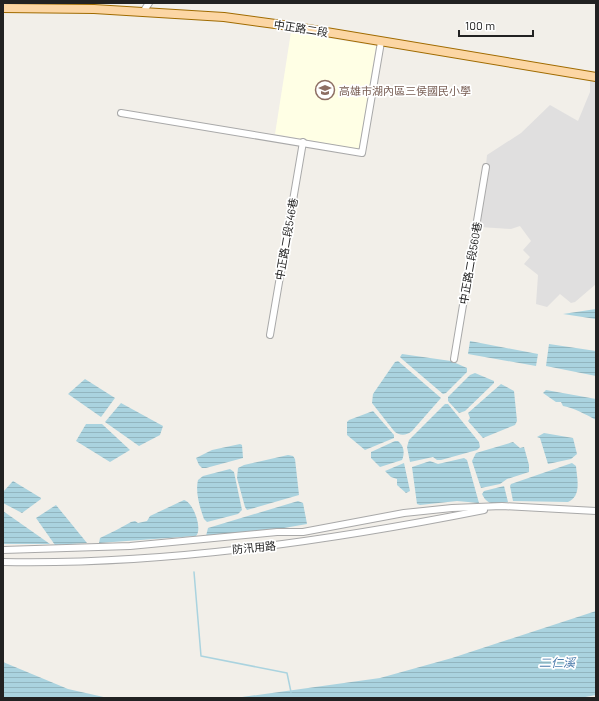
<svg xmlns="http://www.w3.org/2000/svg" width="599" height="701" viewBox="0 0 599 701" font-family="Barlow,'Noto Sans TC',sans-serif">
  <defs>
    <pattern id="water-rules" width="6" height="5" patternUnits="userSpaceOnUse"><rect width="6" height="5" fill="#aad3df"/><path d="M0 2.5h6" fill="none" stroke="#92b5bf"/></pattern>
  </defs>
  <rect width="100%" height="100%" fill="#f2efe9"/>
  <polygon fill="#e0dfdf" points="590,81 596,82 596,284 575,302 571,303 560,294 547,307 536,304 538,275 524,264 530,257 523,250 531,241 520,226 511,229 480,227 487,155 521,133 550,105 578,121 590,92"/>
  <polygon fill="#ffffe5" points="291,32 376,46 359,149 275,134"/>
  <g fill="url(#water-rules)">
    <polygon points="596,309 596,319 563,314"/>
    <polygon points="470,341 538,354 536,366 468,354"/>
    <polygon points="549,344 596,351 596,376 546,366"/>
    <polygon points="402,354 451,361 467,368 467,372 446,393 443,394 402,359 400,357"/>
    <path d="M398 361 441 398 412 431C406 436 399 436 394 431L372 403 373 394 395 362Z"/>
    <polygon points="475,373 494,381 494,383 465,411 459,413 448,401 448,397 470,375"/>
    <polygon points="85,379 115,398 101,417 68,394"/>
    <polygon points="501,384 514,391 517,421 515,425 483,438 468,421 470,418 468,413"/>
    <path d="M546 390 596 399V420C587 415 572 407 563 406L561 402H556L543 393Z"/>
    <polygon points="121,403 163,426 160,435 139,446 105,422"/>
    <polygon points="445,404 448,404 479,442 480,447 477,450 441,460 437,460 433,457 410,462 407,447 409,440"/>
    <polygon points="373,411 394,435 394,438 365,450 347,435 347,422 349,420"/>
    <polygon points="86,424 102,424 130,450 110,462 76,441"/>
    <polygon points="544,433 573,438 577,454 571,459 548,464 540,438 537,437"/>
    <path d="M395 441H398C404 446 405 453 402 460L380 467 371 458V452Z"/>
    <polygon points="513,442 520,448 524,447 529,465 529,472 507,479 500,484 481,488 472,461 476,453"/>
    <polygon points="240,444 242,445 243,458 206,468 202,468 199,465 196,458 212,450"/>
    <polygon points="288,455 293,456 295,459 299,495 247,510 245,507 237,478 238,468 244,465"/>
    <polygon points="464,458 467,460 479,503 457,501 420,505 417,504 412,467 430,461 438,464"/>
    <polygon points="404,463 410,491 406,493 397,485 397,479 391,477 385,471"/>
    <path d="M572 463 576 466C577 479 582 496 568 502L513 501 510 486 511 484Z"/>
    <path d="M230 469 234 472 242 510 238 514 207 522 204 519C200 508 195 492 198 480L203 476Z"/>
    <polygon points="13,481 41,498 41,499 22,513 3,503 3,492"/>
    <path d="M504 486 508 502C496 503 488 507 482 494L484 491Z"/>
    <path d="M184 500C193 502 203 529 196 536L99 543 100 538C110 533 121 528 131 522L135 521 138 523 147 521 150 516Z"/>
    <polygon points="298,501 303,503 307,524 261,532 208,537 206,536 208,528"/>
    <polygon points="56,505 87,543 55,545 36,518"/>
    <polygon points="3,511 50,544 3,544"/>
    <polygon points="596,611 596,695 580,698 235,698 380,678 452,658"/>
    <polygon points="3,662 68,689 108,698 3,698"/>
  </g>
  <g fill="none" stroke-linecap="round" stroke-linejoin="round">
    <polyline stroke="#aad3df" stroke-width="1.5" points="194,572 201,656 287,673 291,692"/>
    <g stroke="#a9a9a9" stroke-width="8">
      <g id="minor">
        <polyline points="143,12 149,3"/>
        <polyline points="121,113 362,153 381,42"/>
        <polyline points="270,335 303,142"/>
        <polyline points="454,359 486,167"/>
        <polyline points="3,550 130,546 277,532 303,532 404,513 452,508 502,506 596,511"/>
        <path d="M3 562C162 565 328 541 484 510"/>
      </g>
    </g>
    <g stroke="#a06b00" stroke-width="10">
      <polyline id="major" points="3,8 94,9 224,17 290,26 596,77"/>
    </g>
    <use href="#minor" stroke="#fff" stroke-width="6"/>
    <use href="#major" stroke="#fcd6a4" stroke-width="8"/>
  </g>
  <defs>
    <g id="school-ring" transform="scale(1)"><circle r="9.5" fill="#fff" stroke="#8d6e63" stroke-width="1.5"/><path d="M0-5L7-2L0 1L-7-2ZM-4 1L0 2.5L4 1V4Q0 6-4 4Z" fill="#8d6e63"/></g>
  </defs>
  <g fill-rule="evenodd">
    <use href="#school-ring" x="325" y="90"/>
  </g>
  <g text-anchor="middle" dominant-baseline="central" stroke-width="3.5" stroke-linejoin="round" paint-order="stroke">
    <g font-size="11" fill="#222" stroke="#fff">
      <text transform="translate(301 28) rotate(9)">中正路二段</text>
      <text transform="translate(286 239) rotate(-80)">中正路二段546巷</text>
      <text transform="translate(470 263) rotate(-80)">中正路二段560巷</text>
      <text transform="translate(254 547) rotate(-5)">防汛用路</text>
    </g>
    <g font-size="11" fill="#785e54" stroke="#fff" text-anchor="start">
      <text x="339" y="90">高雄市湖內區三侯國民小學</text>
    </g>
    <g font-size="12" font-style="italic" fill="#4a7aab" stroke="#fff">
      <text x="557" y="662">二仁溪</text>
    </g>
  </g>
  <rect width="599" height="701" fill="none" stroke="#222222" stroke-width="8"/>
  <path d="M459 30v6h74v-6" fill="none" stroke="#222222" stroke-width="2"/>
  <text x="465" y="30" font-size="12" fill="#222222" stroke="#ffffff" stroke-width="3" paint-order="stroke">100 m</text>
</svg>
